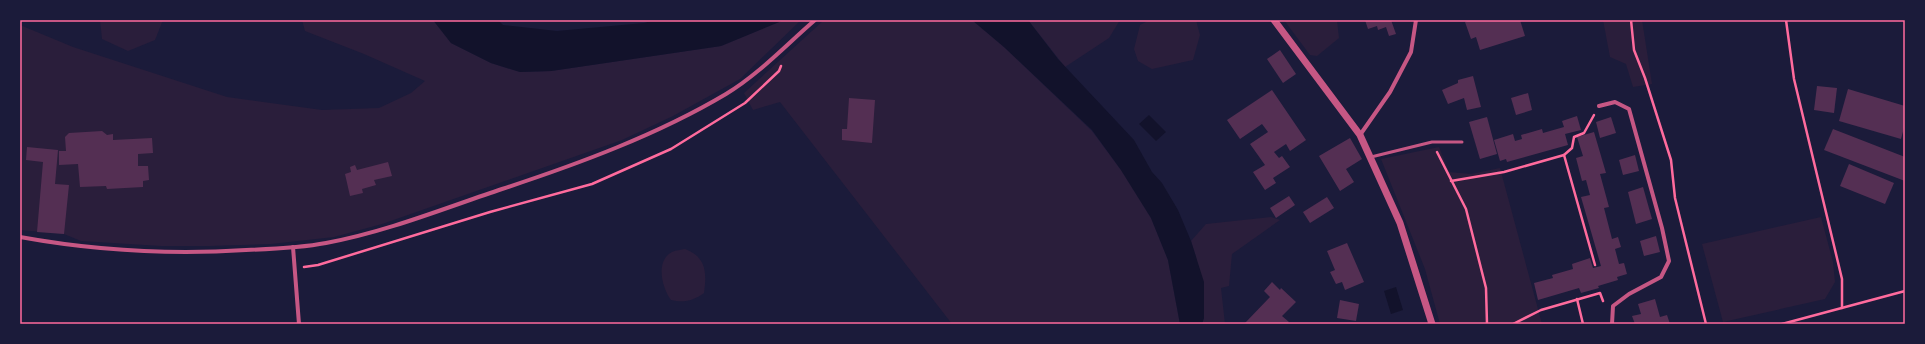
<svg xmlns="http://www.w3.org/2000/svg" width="1925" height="344" viewBox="0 0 1925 344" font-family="'PT Serif',serif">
  <rect width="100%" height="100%" fill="#1b1b3a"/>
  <g fill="#2a1e3b">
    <polygon points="100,20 163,20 155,40 128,51 102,39"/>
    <polygon points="302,20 433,20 451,43 491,63 520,72 551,71 721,46 784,20 801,20 740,79 673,116 622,140 382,224 334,237 271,244 210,246 161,246 81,241 64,234 20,230 20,25 73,47 227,97 322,110 379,108 411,93 425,81 364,54 305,31"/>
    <polygon points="824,20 972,20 1004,47 1092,131 1121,170 1151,218 1168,260 1180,324 952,324 780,102 753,110 744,93"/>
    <polygon points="1028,20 1120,20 1109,38 1065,67"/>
    <polygon points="1150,20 1196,20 1200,35 1193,60 1152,69 1138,61 1134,49 1140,25"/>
    <polygon points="1284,20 1337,20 1339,38 1317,56 1310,55"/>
    <polygon points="1603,20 1642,20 1652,84 1633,87 1626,64 1610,57"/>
    <polygon points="1439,147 1449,172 1471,174 1500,168 1542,324 1440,324 1425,269 1381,159"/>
    <polygon points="1271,217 1280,220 1232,254 1229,286 1221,288 1225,324 1202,324 1204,318 1196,257 1191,241 1206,224"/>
    <polygon points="1821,217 1833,262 1835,282 1825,299 1723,322 1702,244"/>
    <path d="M685 249C706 257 707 272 704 293 693 301 684 303 671 300 662 288 655 261 672 252 676 250 681 250 685 249Z"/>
  </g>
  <g fill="#12122b">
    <polygon points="433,20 498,20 503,25 557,31 644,23 655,20 784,20 721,46 551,71 520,72 491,63 451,43"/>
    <polygon points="972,20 1028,20 1058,59 1134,140 1152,172 1162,183 1178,210 1191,241 1204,282 1204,318 1202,324 1180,324 1168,260 1151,218 1121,170 1092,130 1004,47"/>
    <polygon points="1149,115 1166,132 1156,141 1139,124"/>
    <polygon points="1396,287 1403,310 1391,314 1384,291"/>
  </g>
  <g fill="#542f53">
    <polygon points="1365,20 1391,20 1396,34 1389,36 1386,27 1378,30 1377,26 1368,29"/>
    <polygon points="1470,20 1520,20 1525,36 1480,50 1476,37 1471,39 1465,22"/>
    <polygon points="1280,50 1296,74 1283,83 1267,59"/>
    <polygon points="1473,76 1481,107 1467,110 1464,98 1448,104 1442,90 1458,83 1458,80"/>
    <polygon points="1817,86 1837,88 1834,113 1814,110"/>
    <polygon points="1848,89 1905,106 1905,124 1901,139 1839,121"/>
    <polygon points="1272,90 1306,140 1290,151 1286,144 1274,152 1279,158 1282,156 1290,167 1273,178 1276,183 1265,190 1253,172 1265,165 1250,144 1268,132 1262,124 1240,139 1227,120"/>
    <polygon points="1528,93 1532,110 1516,115 1511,98"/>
    <polygon points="849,98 875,100 872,143 842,140 842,129 847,129"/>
    <polygon points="1577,116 1581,130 1565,134 1568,145 1507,162 1506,159 1500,161 1494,140 1513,134 1515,141 1522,139 1521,135 1542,129 1543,133 1564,127 1562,121"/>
    <polygon points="1487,117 1497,154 1480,159 1469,122"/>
    <polygon points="1611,117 1616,133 1600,138 1596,122"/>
    <polygon points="1833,129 1905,157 1905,181 1824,150"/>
    <polygon points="102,131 107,135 113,134 113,140 152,138 153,153 138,154 138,166 148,166 149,180 143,181 143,187 107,189 106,186 80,187 78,164 59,165 59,151 66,151 65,137 69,133"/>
    <polygon points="1594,132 1606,173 1600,174 1609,207 1604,208 1612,239 1618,237 1621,247 1615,249 1619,264 1624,263 1627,274 1617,277 1618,280 1598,286 1599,288 1581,293 1579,288 1538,300 1534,283 1553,278 1552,275 1573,269 1572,264 1590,258 1593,268 1601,266 1581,197 1590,195 1586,180 1582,181 1576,158 1583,156 1577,137"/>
    <polygon points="1350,138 1362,159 1346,169 1354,182 1340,191 1319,156"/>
    <polygon points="27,147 58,150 55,184 69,185 64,234 37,232 43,162 26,160"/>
    <polygon points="1635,155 1639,171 1623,175 1619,160"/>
    <polygon points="388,162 392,176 374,180 376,185 362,189 363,193 350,196 345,174 351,172 350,167 355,165 357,170"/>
    <polygon points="1849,164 1894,183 1885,204 1840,186"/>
    <polygon points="1643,187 1652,219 1636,224 1628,192"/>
    <polygon points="1289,196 1295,205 1276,218 1270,208"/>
    <polygon points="1327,197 1334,208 1310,223 1303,212"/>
    <polygon points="1656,236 1660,252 1644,256 1640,241"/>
    <polygon points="1347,243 1364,282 1345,290 1342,282 1336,284 1330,272 1335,270 1327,251"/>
    <polygon points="1272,282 1280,290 1281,288 1296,302 1282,316 1289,322 1287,324 1246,324 1245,323 1270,297 1264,291"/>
    <polygon points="1655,299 1660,317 1667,315 1670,324 1635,324 1632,316 1641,314 1638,304"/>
    <polygon points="1340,300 1359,304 1356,321 1337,318"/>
  </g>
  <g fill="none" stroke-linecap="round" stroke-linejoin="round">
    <g stroke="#ff6b9d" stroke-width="2.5">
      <polyline points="1631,20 1634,50 1645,78 1671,160 1675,198 1706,324"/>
      <polyline points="1786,20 1794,79 1842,279 1842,308"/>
      <polyline points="1437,152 1466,209 1486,288 1487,324"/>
      <polyline points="1564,155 1572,148 1574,137 1584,133 1594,115"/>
      <polyline points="1451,181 1504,172 1564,155 1595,265"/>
      <polyline points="304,267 318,265 490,212 592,184 671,149 745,103 779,71 781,66"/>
      <polyline points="1577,299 1583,324"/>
      <polyline points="1513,324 1541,310 1600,293 1603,301"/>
      <polyline points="1782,324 1905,291"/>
    </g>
    <polyline stroke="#c65784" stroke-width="3" points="1371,157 1432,142 1462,142"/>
    <g stroke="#c65784" stroke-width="4">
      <polyline points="1599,106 1615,102 1629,109 1662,228 1669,261 1661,277 1629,294 1613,306 1612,324"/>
      <polyline points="1360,135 1390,92 1411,52 1416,20"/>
      <path d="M20 237C97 251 167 255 246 250 273 249 300 248 326 243 386 232 445 208 502 189 578 164 657 135 726 94 759 74 786 45 815 20"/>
      <polyline points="293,247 299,324"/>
    </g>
    <polyline stroke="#c65784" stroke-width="7" points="1274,20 1360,135 1400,223 1432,324"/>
  </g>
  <rect width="1925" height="344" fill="none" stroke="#1b1b3a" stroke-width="42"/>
  <rect x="21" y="21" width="1883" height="302" fill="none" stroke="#ff6b9d" stroke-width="1.5"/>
</svg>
